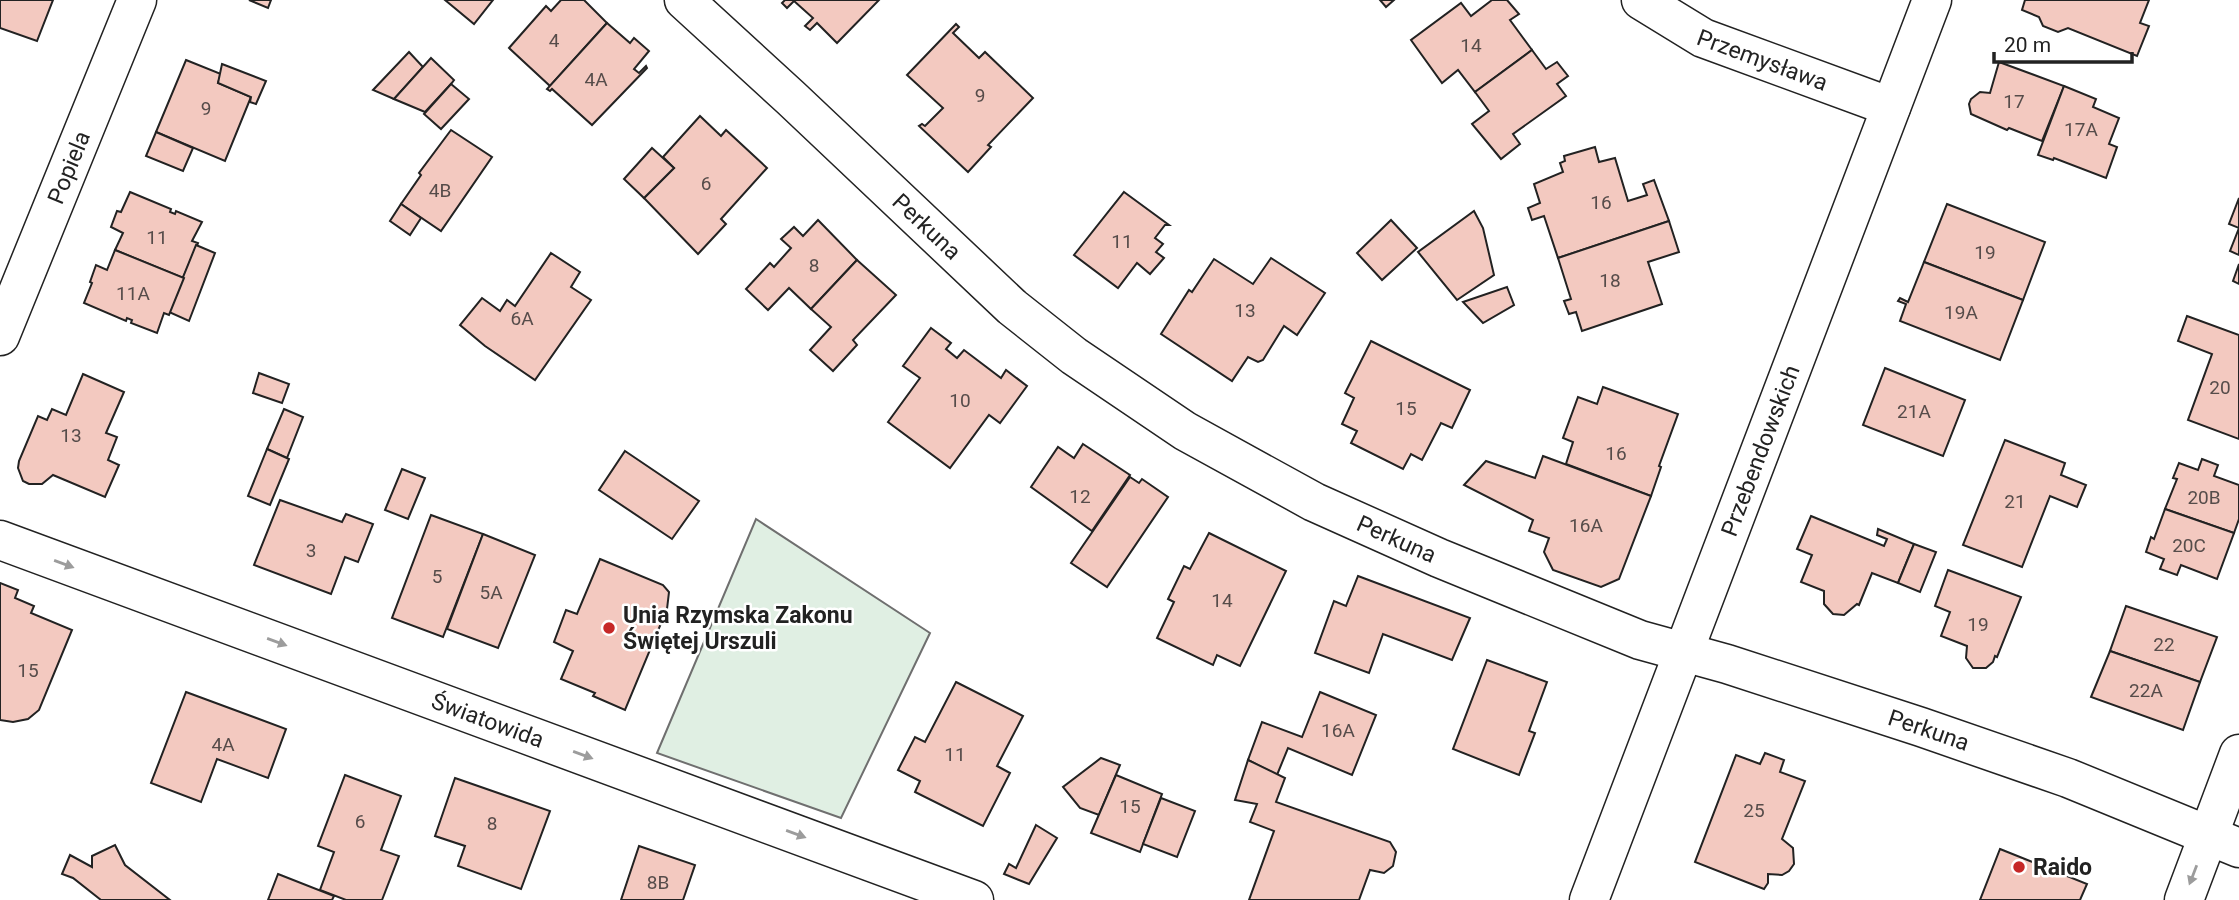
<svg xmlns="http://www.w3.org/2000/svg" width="2239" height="900" viewBox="0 0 2239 900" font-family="Roboto,sans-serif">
  <rect width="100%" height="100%" fill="#fff"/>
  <polygon fill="#e0efe3" stroke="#6f6f6f" stroke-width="2" points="756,519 930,633 841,818 657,753"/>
  <g fill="#f3c9c0" stroke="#222" stroke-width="2">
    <polygon points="0,0 53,0 37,41 0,28"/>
    <polygon points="249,0 271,0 268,8"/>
    <polygon points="445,0 493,0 474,24"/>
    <polygon points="561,0 584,0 607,23 550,86 509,48 546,6 551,11"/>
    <polygon points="785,0 879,0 837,43 817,23 810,30 805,26 813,18 794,1 787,8 782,3"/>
    <polygon points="1380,0 1394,0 1386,7"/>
    <polygon points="1492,0 1507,0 1519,14 1510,20 1532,50 1475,92 1458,70 1442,83 1411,40 1461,3 1471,16"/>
    <polygon points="2025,0 2149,0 2140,23 2149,26 2137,56 2068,28 2058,32 2043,26 2039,17 2022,10"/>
    <polygon points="607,23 630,43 634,38 649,51 634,69 639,73 646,66 647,68 592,125 552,89 550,91 547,89"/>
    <polygon points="956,24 959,27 953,33 979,58 985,52 1033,98 988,145 991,147 968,172 919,126 922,124 925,126 943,108 907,75"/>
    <polygon points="1532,50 1546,69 1557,62 1568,76 1557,84 1566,96 1513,134 1520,144 1501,159 1472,124 1489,111 1475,92"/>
    <polygon points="409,52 423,67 394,99 373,90"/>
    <polygon points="431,58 454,80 451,84 425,112 394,99"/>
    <polygon points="186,60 221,74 218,83 251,97 225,161 156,132"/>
    <polygon points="1999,62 2064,86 2042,141 2009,128 2007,130 1971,114 1969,104 1971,99 1980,92 1990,93"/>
    <polygon points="222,64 266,81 256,104 250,102 251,97 218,83"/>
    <polygon points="451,84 469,99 441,129 424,114"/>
    <polygon points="2064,86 2096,99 2093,107 2119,118 2109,144 2117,147 2106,178 2054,158 2053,160 2038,155"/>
    <polygon points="700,116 721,136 726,130 767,168 721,219 726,224 698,254 644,198 674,168 663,157"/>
    <polygon points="451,130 492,157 441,231 401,204 421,175 419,173"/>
    <polygon points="156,132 193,148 183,171 146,156"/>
    <polygon points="1595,147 1599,162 1615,158 1628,201 1647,195 1643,184 1654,180 1669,221 1558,258 1544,216 1532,220 1528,208 1540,203 1534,184 1563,172 1560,163 1565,161 1564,156"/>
    <polygon points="652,148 674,168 644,198 624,179"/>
    <polygon points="130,192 171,209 170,212 175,214 176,211 202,222 192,241 198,243 183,278 115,250 123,233 111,227 117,211 121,212"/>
    <polygon points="1124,192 1169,225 1165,225 1155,238 1163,244 1156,252 1164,258 1150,274 1137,263 1118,288 1074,255"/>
    <polygon points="2239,198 2239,228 2229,224"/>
    <polygon points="401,204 421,218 410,235 390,221"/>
    <polygon points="1947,204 2045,242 2023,300 1924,262"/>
    <polygon points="1474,211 1483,228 1494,275 1457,300 1418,252"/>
    <polygon points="818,220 857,260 811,309 789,288 768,310 746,289 770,263 774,267 791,248 781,239 794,227 803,236"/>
    <polygon points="1391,220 1417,248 1382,280 1357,253"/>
    <polygon points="1669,221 1679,252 1648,262 1662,304 1582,331 1576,312 1569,314 1564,301 1571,299 1558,258"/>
    <polygon points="2239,228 2239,255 2230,251"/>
    <polygon points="196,245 215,253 189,321 169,312"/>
    <polygon points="115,250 184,278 169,315 164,313 157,333 131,323 132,320 127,318 126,321 84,303 92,283 90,282 96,265 107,270"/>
    <polygon points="551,253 580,272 571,287 591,300 535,380 485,346 460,325 482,298 500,311 507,300 515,306"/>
    <polygon points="1271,258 1325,293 1297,335 1284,326 1263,360 1258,362 1248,357 1232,381 1161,334 1189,290 1192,292 1214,259 1253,284"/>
    <polygon points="857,260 896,295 853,340 857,345 833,371 810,350 831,327 811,309"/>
    <polygon points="1924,262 2023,300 2000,360 1900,321 1906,304 1898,301 1900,298 1908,302"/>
    <polygon points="2239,264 2239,284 2233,281"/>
    <polygon points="1507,287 1514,305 1483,323 1463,302"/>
    <polygon points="2187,316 2239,335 2239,439 2188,420 2212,354 2178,341"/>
    <polygon points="931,328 951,343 946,349 957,358 964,350 1001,378 1006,370 1027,386 1000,423 989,415 950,468 888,422 920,378 903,366"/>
    <polygon points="1371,341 1470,390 1452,428 1441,423 1422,460 1411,454 1403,469 1351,443 1357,431 1342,424 1354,398 1345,393"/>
    <polygon points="1885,368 1965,400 1943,456 1863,425"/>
    <polygon points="259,373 289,384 282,403 253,393"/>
    <polygon points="83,374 124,392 106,433 117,437 108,460 119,465 105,497 53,475 42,484 29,484 23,481 18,468 19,461 38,416 47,420 52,409 66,415"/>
    <polygon points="1603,387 1678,414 1659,466 1661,467 1651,496 1566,464 1573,442 1563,438 1578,397 1597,404"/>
    <polygon points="284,409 303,417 287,458 267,449"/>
    <polygon points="2005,440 2065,463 2061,475 2086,485 2077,507 2050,496 2022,567 1963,545"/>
    <polygon points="1083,444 1130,475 1092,531 1031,487 1058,447 1074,458"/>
    <polygon points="267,449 289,459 270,505 248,496"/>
    <polygon points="625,451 699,501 672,539 599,490"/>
    <polygon points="1543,456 1651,496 1619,579 1601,587 1553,570 1544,552 1549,538 1529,531 1533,520 1464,485 1486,461 1535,478"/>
    <polygon points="2202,459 2218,465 2214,476 2239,485 2239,519 2234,533 2165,509 2177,479 2173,478 2179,463 2198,470"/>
    <polygon points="402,469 425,478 408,519 385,510"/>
    <polygon points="1130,477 1139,483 1142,479 1168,497 1107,587 1071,563"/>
    <polygon points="280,500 342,522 346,514 373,524 358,562 345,557 331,594 254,565"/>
    <polygon points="2165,509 2234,533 2217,579 2181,565 2177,575 2160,569 2164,559 2146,552 2151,537 2154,539"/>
    <polygon points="431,515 483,534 443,637 392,618"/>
    <polygon points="1811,516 1884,546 1887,539 1877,535 1878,529 1914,544 1898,583 1872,573 1859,605 1857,604 1844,615 1833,614 1824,604 1824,591 1801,582 1812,555 1797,549"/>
    <polygon points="1209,533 1286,571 1240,666 1217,655 1213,665 1157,638 1174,602 1168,599 1184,566 1190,569"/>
    <polygon points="483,534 535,555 498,648 447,629"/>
    <polygon points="1914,544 1936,552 1920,592 1898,583"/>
    <polygon points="600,559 663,585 669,592 667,609 625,710 593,696 595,693 561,679 573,651 554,642 566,610 577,614"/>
    <polygon points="1948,570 2021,597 1997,657 1995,656 1993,662 1986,668 1973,668 1966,658 1967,646 1941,636 1950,612 1935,606"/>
    <polygon points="1358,576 1470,618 1452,660 1383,634 1369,673 1315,653 1334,601 1346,606"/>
    <polygon points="0,583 18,590 15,598 34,606 31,613 72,630 39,710 28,719 13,722 0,720"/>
    <polygon points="2126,606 2217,637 2200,682 2110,651"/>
    <polygon points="2110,651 2200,682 2183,730 2091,697"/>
    <polygon points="1487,660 1547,682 1529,731 1535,733 1519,775 1453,749"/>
    <polygon points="956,682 1023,716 997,766 1010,773 983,826 915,792 920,781 898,770 915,737 925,742"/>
    <polygon points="186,692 286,729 268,778 217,759 201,802 151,783"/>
    <polygon points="1320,692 1376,715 1352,775 1288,748 1277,775 1248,760 1262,722 1302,737"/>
    <polygon points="1765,753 1784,760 1780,772 1805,781 1782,839 1793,848 1794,864 1789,871 1782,875 1768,874 1768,883 1764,889 1695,862 1736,755 1760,764"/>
    <polygon points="1101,758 1120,765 1099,815 1080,808 1063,787"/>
    <polygon points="1248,760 1285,778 1276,802 1390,842 1396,852 1393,866 1384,873 1370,870 1359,900 1249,900 1274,831 1250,822 1257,804 1235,800"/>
    <polygon points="345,775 401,796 381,850 399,856 382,900 346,900 320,890 334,852 318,846"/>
    <polygon points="1116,775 1162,794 1140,852 1091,833"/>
    <polygon points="455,778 550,811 521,889 458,866 465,846 435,836"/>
    <polygon points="1161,798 1195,811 1177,857 1143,844"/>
    <polygon points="1036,825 1057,838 1029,884 1004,874 1009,864 1016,868"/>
    <polygon points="115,845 125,865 170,900 101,900 73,878 62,874 70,855 92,867 92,856"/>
    <polygon points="639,846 695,865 683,900 621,900"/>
    <polygon points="2000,849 2087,884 2080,900 1980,900"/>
    <polygon points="278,874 334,896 332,900 268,900"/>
  </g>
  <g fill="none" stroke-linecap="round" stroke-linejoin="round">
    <g stroke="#222" stroke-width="41">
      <g id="minor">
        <path id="s1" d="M684 0 791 98 1012 307 1074 356 1185 431 1314 502 1439 558 1640 640 1727 664 1921 727 2068 778 2239 848"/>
        <path id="s2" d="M1641 0 1703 38 1891 107"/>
        <path id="s3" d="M0 336 137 0"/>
        <path id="s4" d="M0 540 974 900"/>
        <path id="s5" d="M1589 900 1932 0"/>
        <polyline points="2184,900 2239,754"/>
      </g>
    </g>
    <use href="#minor" stroke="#fff" stroke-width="38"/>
  </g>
  <defs><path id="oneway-solid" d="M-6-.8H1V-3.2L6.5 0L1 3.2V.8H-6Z" transform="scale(1.75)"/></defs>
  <g fill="#9c9c9c">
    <use href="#oneway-solid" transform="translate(64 564) rotate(20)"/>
    <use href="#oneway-solid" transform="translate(277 642) rotate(20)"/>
    <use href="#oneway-solid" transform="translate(583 755) rotate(20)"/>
    <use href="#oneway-solid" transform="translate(796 834) rotate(20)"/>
    <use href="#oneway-solid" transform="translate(2193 875) rotate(111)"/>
  </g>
  <g fill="#c62828" stroke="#fff" stroke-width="2.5">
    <circle cx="609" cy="628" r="7"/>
    <circle cx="2019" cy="867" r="7"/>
  </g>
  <g text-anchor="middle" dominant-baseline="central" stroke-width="5" stroke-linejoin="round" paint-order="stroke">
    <g font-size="19" fill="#564c4a">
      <text x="554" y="40">4</text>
      <text x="1471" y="45">14</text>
      <text x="596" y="79">4A</text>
      <text x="980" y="95">9</text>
      <text x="2014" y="101">17</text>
      <text x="206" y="108">9</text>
      <text x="2081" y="129">17A</text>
      <text x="706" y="183">6</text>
      <text x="440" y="190">4B</text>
      <text x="1601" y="202">16</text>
      <text x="157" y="237">11</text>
      <text x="1122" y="241">11</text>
      <text x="1985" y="252">19</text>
      <text x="814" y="265">8</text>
      <text x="1610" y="280">18</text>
      <text x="133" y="293">11A</text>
      <text x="1245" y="310">13</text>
      <text x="1961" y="312">19A</text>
      <text x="522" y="318">6A</text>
      <text x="2220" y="387">20</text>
      <text x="960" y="400">10</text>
      <text x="1406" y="408">15</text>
      <text x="1914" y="411">21A</text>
      <text x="71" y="435">13</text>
      <text x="1616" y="453">16</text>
      <text x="1080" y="496">12</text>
      <text x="2204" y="497">20B</text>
      <text x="2015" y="501">21</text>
      <text x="1586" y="525">16A</text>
      <text x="2189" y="545">20C</text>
      <text x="311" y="550">3</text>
      <text x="437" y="576">5</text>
      <text x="491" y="592">5A</text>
      <text x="1222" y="600">14</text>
      <text x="1978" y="624">19</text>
      <text x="2164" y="644">22</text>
      <text x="28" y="670">15</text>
      <text x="2146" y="690">22A</text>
      <text x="1338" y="730">16A</text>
      <text x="223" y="744">4A</text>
      <text x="955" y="754">11</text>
      <text x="1130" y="806">15</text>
      <text x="1754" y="810">25</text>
      <text x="360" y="821">6</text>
      <text x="492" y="823">8</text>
      <text x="658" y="882">8B</text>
    </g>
    <g font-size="23" fill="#222" stroke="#fff">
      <text stroke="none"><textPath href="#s2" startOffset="136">Przemysława</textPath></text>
      <text stroke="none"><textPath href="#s3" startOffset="182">Popiela</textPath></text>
      <text stroke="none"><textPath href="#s1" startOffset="332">Perkuna</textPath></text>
      <text stroke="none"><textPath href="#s5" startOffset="481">Przebendowskich</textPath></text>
      <text stroke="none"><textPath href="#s1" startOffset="900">Perkuna</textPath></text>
      <text stroke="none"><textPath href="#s4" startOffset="520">Światowida</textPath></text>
      <text stroke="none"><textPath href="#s1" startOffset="1466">Perkuna</textPath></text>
    </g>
    <g font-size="23" font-weight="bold" fill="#222" stroke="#fff" text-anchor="start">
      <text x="623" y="615">Unia Rzymska Zakonu<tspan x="623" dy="26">Świętej Urszuli</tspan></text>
      <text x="2033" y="867">Raido</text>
    </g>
  </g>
  <path d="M1994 52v10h138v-10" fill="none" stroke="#222222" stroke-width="3.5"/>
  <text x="2004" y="52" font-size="21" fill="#222222" stroke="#ffffff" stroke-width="5" paint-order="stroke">20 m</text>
</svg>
